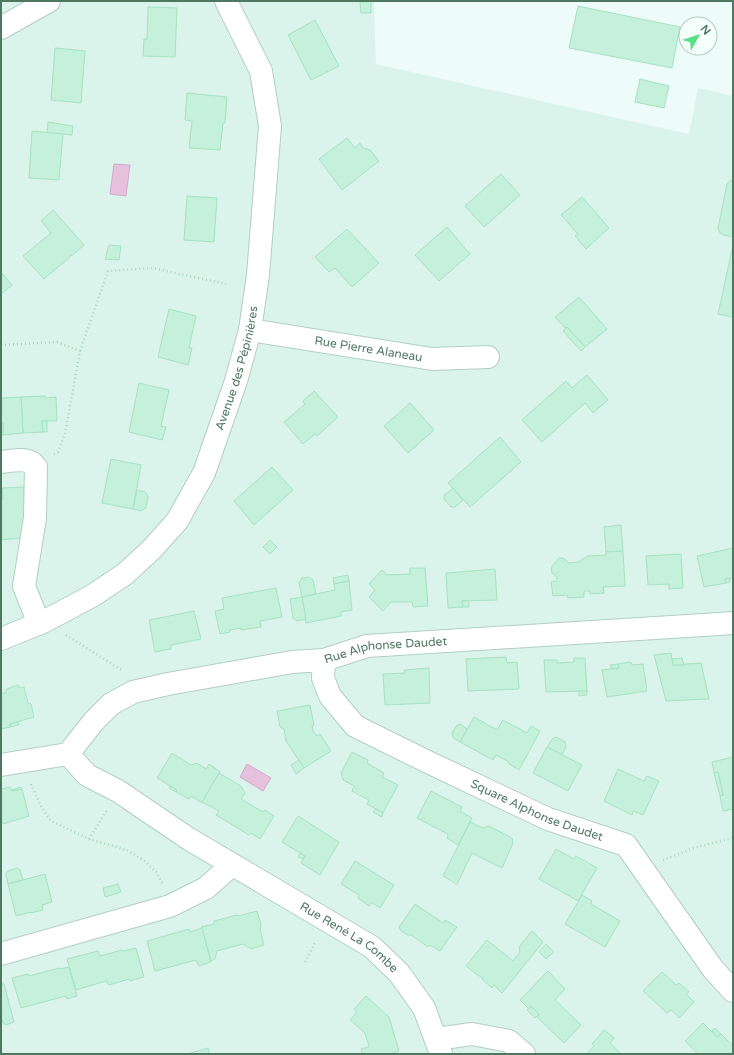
<svg xmlns="http://www.w3.org/2000/svg" width="734" height="1055" viewBox="0 0 734 1055" font-family="'Varela Round',sans-serif">
  <rect width="100%" height="100%" fill="#edfcf8"/>
  <polygon fill="#dbf4eb" points="1,1 374,1 376,64 689,134 698,88 733,96 733,1054 1,1054"/>
  <g fill="#e6c1dd" stroke="#d7a8cb">
    <polygon points="114,164 130,165 126,196 110,194"/>
    <polygon points="247,764 271,778 263,791 240,777"/>
  </g>
  <g fill="#c5f0db" stroke="#a6e2c4">
    <polygon points="371,1 371,13 361,13 360,2"/>
    <polygon points="578,6 680,27 672,68 569,48"/>
    <polygon points="148,7 177,8 175,57 143,56 144,39 147,39"/>
    <polygon points="315,20 339,66 311,80 288,35"/>
    <polygon points="55,48 85,51 81,103 51,100"/>
    <polygon points="640,79 669,86 664,108 635,102"/>
    <polygon points="187,93 227,97 225,123 223,123 220,150 189,148 192,121 185,120"/>
    <polygon points="48,122 73,126 72,135 47,133"/>
    <polygon points="32,131 63,134 59,180 29,178"/>
    <polygon points="347,138 355,148 360,143 363,148 370,150 379,161 342,190 319,159"/>
    <polygon points="501,174 520,195 484,227 465,206"/>
    <polygon points="733,179 733,237 724,235 720,233 718,228 727,184"/>
    <polygon points="187,196 217,198 214,242 184,240"/>
    <polygon points="582,197 609,228 586,249 575,236 578,234 561,215"/>
    <polygon points="53,210 84,245 44,279 23,256 51,233 41,221"/>
    <polygon points="447,227 470,254 439,281 415,255"/>
    <polygon points="347,229 379,263 352,287 335,268 329,272 315,257"/>
    <polygon points="109,245 121,246 119,260 105,259"/>
    <polygon points="733,245 733,317 718,314"/>
    <polygon points="1,272 12,285 1,294"/>
    <polygon points="579,297 607,329 585,347 567,327 565,328 555,317"/>
    <polygon points="169,309 196,316 189,348 192,348 188,365 158,357"/>
    <polygon points="567,327 585,347 581,351 563,331"/>
    <polygon points="587,375 608,400 593,413 585,403 542,442 522,420 566,381 572,388"/>
    <polygon points="139,383 169,390 161,426 166,427 162,440 129,432"/>
    <polygon points="314,391 338,417 317,436 315,434 303,444 284,422 305,404 303,401"/>
    <polygon points="45,396 45,398 56,397 57,421 42,421 43,432 23,433 21,397"/>
    <polygon points="21,397 23,433 3,435 3,423 1,424 1,398"/>
    <polygon points="410,403 434,430 408,453 384,426"/>
    <polygon points="42,421 47,421 47,432 43,432"/>
    <polygon points="3,423 3,435 1,435 1,424"/>
    <polygon points="500,437 521,462 470,507 448,483"/>
    <polygon points="111,459 141,465 133,509 102,503"/>
    <polygon points="272,467 293,490 254,525 234,501"/>
    <polygon points="24,487 26,525 23,538 1,540 1,500 3,499 2,488"/>
    <polygon points="1,488 2,488 3,499 1,500"/>
    <polygon points="453,488 463,500 455,507 451,507 444,499 444,495"/>
    <polygon points="137,490 145,492 148,496 146,508 141,511 133,509"/>
    <polygon points="621,525 623,551 606,552 604,527"/>
    <polygon points="270,540 277,547 270,554 263,547"/>
    <polygon points="733,548 733,578 725,579 726,583 704,587 697,556"/>
    <polygon points="623,551 625,586 603,587 604,593 590,594 590,591 584,591 584,597 568,598 567,595 553,596 551,582 557,581 557,577 552,573 551,568 559,558 563,558 569,563 578,562 588,556 606,555 606,552"/>
    <polygon points="681,554 683,588 669,589 669,584 648,585 646,556"/>
    <polygon points="410,568 425,568 428,606 413,607 412,602 391,602 383,611 369,597 375,590 369,584 382,570 387,575 410,574"/>
    <polygon points="495,569 497,600 462,601 463,607 448,608 446,573"/>
    <polygon points="348,575 349,581 334,584 333,578"/>
    <polygon points="309,577 313,580 316,594 302,597 299,583 302,578"/>
    <polygon points="729,578 730,582 726,583 725,579"/>
    <polygon points="349,581 352,610 341,612 341,616 306,623 302,597 335,590 334,584"/>
    <polygon points="276,588 282,617 260,621 261,627 241,630 241,628 230,630 230,632 220,634 215,611 224,609 222,598"/>
    <polygon points="302,597 306,619 297,621 293,618 290,599"/>
    <polygon points="462,601 469,601 469,607 463,607"/>
    <polygon points="194,611 201,639 171,645 171,649 155,652 149,620"/>
    <polygon points="671,653 673,665 701,663 709,699 666,701 654,655"/>
    <polygon points="506,657 507,663 517,662 519,689 468,691 466,659"/>
    <polygon points="574,658 585,658 587,691 546,692 544,660 557,660 557,663 574,662"/>
    <polygon points="682,658 684,665 673,665 672,659"/>
    <polygon points="631,662 632,665 643,664 647,691 607,697 602,670 619,668 618,664"/>
    <polygon points="618,664 619,668 612,669 610,665"/>
    <polygon points="429,668 430,703 385,705 383,674 405,673 404,670"/>
    <polygon points="17,685 21,688 24,687 28,703 31,704 34,717 10,724 10,727 1,729 1,694 5,693 7,689"/>
    <polygon points="579,691 587,691 587,695 579,696"/>
    <polygon points="310,705 314,725 312,726 313,731 317,736 320,734 331,751 304,768 286,741 284,729 280,727 277,711"/>
    <polygon points="474,717 497,730 503,720 527,733 531,726 540,731 519,770 508,763 509,762 496,755 493,760 460,742"/>
    <polygon points="18,722 19,725 10,727 10,724"/>
    <polygon points="460,724 467,729 460,742 453,738 452,733 456,726"/>
    <polygon points="556,737 565,742 566,747 562,755 547,747 552,739"/>
    <polygon points="547,747 582,765 568,791 533,773"/>
    <polygon points="352,752 368,760 367,763 384,773 382,777 398,785 383,813 367,804 369,800 352,791 354,786 343,780 341,773"/>
    <polygon points="172,753 191,765 197,763 206,769 209,764 220,772 202,803 191,796 189,799 176,792 177,790 157,778"/>
    <polygon points="733,757 733,809 723,811 720,796 723,795 718,772 714,773 712,762"/>
    <polygon points="299,760 304,768 296,774 291,765"/>
    <polygon points="618,769 644,781 647,776 659,781 643,815 633,811 632,815 604,801"/>
    <polygon points="718,772 723,795 720,796 714,773"/>
    <polygon points="219,773 241,786 245,793 241,799 263,812 265,810 274,816 260,839 251,833 249,835 216,815 219,811 202,802"/>
    <polygon points="170,786 177,790 176,792 169,788"/>
    <polygon points="10,787 12,791 22,789 29,816 3,824 3,822 1,822 1,789"/>
    <polygon points="21,787 22,789 12,791 11,790"/>
    <polygon points="431,791 462,807 460,811 472,818 458,845 447,838 448,834 417,818"/>
    <polygon points="376,809 383,813 382,817 373,812"/>
    <polygon points="298,816 339,842 320,875 301,863 305,856 282,842"/>
    <polygon points="470,822 483,828 489,826 512,838 513,843 502,868 472,853 457,884 443,876"/>
    <polygon points="556,849 574,859 576,856 597,868 578,901 539,879"/>
    <polygon points="300,853 305,856 303,859 298,857"/>
    <polygon points="355,861 394,885 380,908 371,902 369,906 358,898 359,895 341,884"/>
    <polygon points="17,868 20,870 23,880 8,884 6,874 8,871"/>
    <polygon points="45,874 52,902 42,905 43,910 31,913 31,912 16,916 8,884"/>
    <polygon points="118,884 121,892 105,897 103,888"/>
    <polygon points="582,895 592,901 591,904 620,921 605,947 565,924"/>
    <polygon points="415,904 443,923 445,920 457,927 440,951 430,945 428,947 411,935 408,935 401,931 399,927"/>
    <polygon points="257,911 261,925 260,929 264,945 251,949 243,944 217,951 215,959 211,961 201,927 214,924 214,921 237,915 238,916"/>
    <polygon points="202,928 211,962 199,966 196,960 155,971 147,941 189,929 190,932"/>
    <polygon points="532,931 543,942 502,993 494,985 492,988 482,979 483,978 476,974 466,966 487,940 513,961 520,952 519,947"/>
    <polygon points="546,944 554,952 546,959 539,952"/>
    <polygon points="136,948 144,977 130,981 129,979 109,985 106,981 76,990 67,959 98,951 100,956 122,950 123,951"/>
    <polygon points="69,967 77,996 67,999 66,996 21,1008 12,978 28,974 29,976 59,968 60,969"/>
    <polygon points="548,971 565,989 555,1000 581,1025 564,1043 537,1017 539,1014 531,1006 529,1009 520,1000"/>
    <polygon points="662,972 676,985 679,983 689,992 686,994 694,1002 679,1018 671,1010 667,1013 643,991"/>
    <polygon points="1,984 4,984 14,1022 6,1025 3,1023 2,1019 1,1019"/>
    <polygon points="366,996 389,1017 399,1051 389,1054 363,1054 361,1049 369,1047 365,1033 350,1020 357,1012 354,1009"/>
    <polygon points="531,1006 539,1014 535,1018 527,1010"/>
    <polygon points="703,1023 717,1037 721,1034 733,1046 733,1054 698,1054 685,1041"/>
    <polygon points="715,1028 721,1034 717,1037 712,1031"/>
    <polygon points="604,1030 614,1038 610,1043 621,1054 587,1054 594,1046 592,1044"/>
    <polygon points="208,1048 210,1054 187,1054"/>
  </g>
  <g fill="none" stroke-linecap="round" stroke-linejoin="round">
    <g stroke="#b1cfc1" stroke-width="24">
      <g id="minor">
        <polyline points="1,28 49,1"/>
        <path id="s1" d="M250 330 432 359 488 357"/>
        <path d="M1 462C13 461 29 456 36 467L35 518 24 586 39 624"/>
        <path id="s2" d="M1 639 45 621 92 596 125 574 152 549 177 521 204 473 236 381 250 330 258 275 270 126 261 71 226 1"/>
        <path id="s3" d="M324 660 323 678 330 696 355 726 428 762 548 819 626 845 713 969 733 991"/>
        <path id="s4" d="M68 754 94 721 111 704 133 692 168 684 292 662 324 660 367 646 719 624 733 623"/>
        <path id="s5" d="M68 754 87 775 118 791 189 839 372 947 399 973 424 1008 441 1054"/>
        <polyline points="1,765 68,754"/>
        <polyline points="1,954 170,906 206,888 232,865"/>
        <polyline points="436,1039 472,1034 509,1041 524,1054"/>
      </g>
    </g>
    <g stroke="#a8d6bf" stroke-width="2.5" stroke-dasharray="1 3" stroke-linecap="butt">
      <polyline points="1,345 57,342 80,351 65,434 58,452 54,454"/>
      <polyline points="80,351 108,271 152,268 226,284"/>
      <polyline points="66,635 123,671"/>
      <polyline points="31,784 42,808 51,821 89,839 127,850 146,862 156,872 163,885"/>
      <polyline points="89,839 107,810"/>
      <polyline points="663,860 694,848 733,838"/>
      <polyline points="305,962 316,941"/>
    </g>
    <use href="#minor" stroke="#fff" stroke-width="22"/>
  </g>
  <g text-anchor="middle" dominant-baseline="central" stroke-width="4" stroke-linejoin="round" paint-order="stroke">
    <g font-size="12" fill="#4f7862" stroke="#f4fefb">
      <text stroke="none"><textPath href="#s1" startOffset="120">Rue Pierre Alaneau</textPath></text>
      <text stroke="none"><textPath href="#s2" startOffset="380">Avenue des Pépinières</textPath></text>
      <text stroke="none"><textPath href="#s4" startOffset="348">Rue Alphonse Daudet</textPath></text>
      <text stroke="none"><textPath href="#s3" startOffset="277">Square Alphonse Daudet</textPath></text>
      <text stroke="none"><textPath href="#s5" startOffset="337">Rue René La Combe</textPath></text>
    </g>
  </g>
  <rect width="734" height="1055" fill="none" stroke="#4f7862" stroke-width="4"/>
  <g transform="translate(698 36) rotate(51)"><circle r="19" fill="#f4fefb" stroke="#b2c8be"/>
  <path d="M0-3L7 15L0 10L-7 15Z" fill="#59df85"/>
  <text y="-6" font-size="11" font-weight="bold" text-anchor="middle" fill="#4f7862">N</text>
  </g>
</svg>
